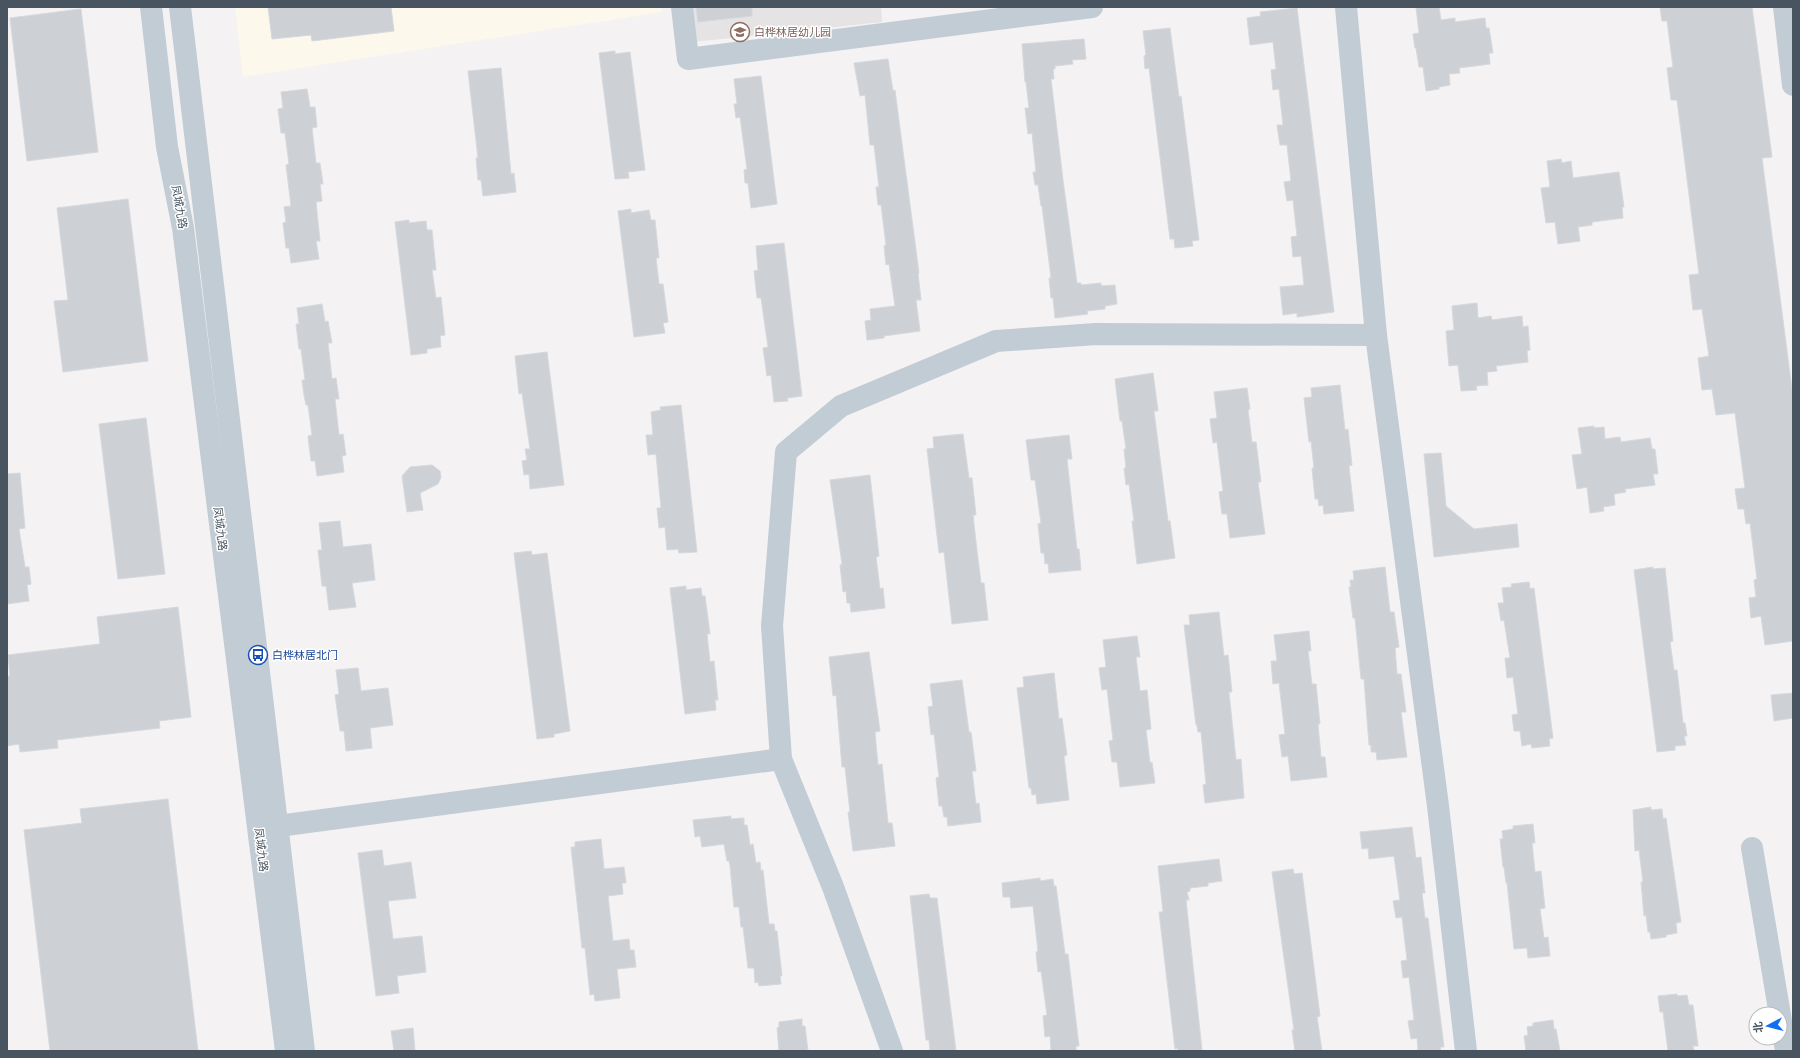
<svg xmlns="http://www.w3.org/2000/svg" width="1800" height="1058" viewBox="0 0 1800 1058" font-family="'Sofia Sans Condensed','Noto Sans SC',sans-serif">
  <rect width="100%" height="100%" fill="#f4f2f2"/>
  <polygon fill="#fdf8ec" points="235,7 661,7 662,12 243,77"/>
  <polygon fill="#e5e3e4" points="689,7 881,7 882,22 693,42"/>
  <g fill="#cdd1d6" stroke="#d5d8dd">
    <polygon points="268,7 391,7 394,31 312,41 311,35 272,39"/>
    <polygon points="696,7 752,7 752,16 698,22"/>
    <polygon points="1416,7 1439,7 1441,20 1455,18 1455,22 1485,18 1486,28 1489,28 1493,53 1489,53 1490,64 1459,68 1460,73 1449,74 1450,85 1439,87 1439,89 1426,91 1423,67 1419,67 1416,48 1415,48 1413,34 1419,33"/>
    <polygon points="1660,7 1752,7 1772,157 1762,158 1793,397 1793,641 1765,645 1761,616 1751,618 1749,598 1756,597 1754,580 1757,579 1750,523 1746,524 1744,509 1738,509 1735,489 1745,488 1735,413 1716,415 1712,389 1702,390 1698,358 1709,356 1702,309 1693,310 1689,275 1699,274 1677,100 1671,100 1667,68 1673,67 1667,21 1662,21"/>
    <polygon points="1297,8 1334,312 1297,317 1297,313 1283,315 1280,287 1304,285 1301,256 1293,257 1291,237 1297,236 1293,200 1287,201 1284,182 1291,181 1287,145 1280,145 1277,125 1283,125 1279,89 1273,90 1271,70 1276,69 1273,42 1250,45 1247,18 1261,16 1260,12"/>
    <polygon points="81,9 98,152 27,161 10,18"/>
    <polygon points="1170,28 1179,97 1181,96 1199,240 1192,241 1193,246 1175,248 1174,239 1170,239 1149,68 1145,69 1144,56 1146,55 1143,31"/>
    <polygon points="1084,39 1086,59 1072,60 1073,64 1055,66 1055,69 1053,69 1054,79 1051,79 1063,180 1077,283 1081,283 1081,285 1101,283 1101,286 1115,285 1117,304 1105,306 1105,309 1087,311 1088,314 1055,318 1053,298 1051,298 1049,278 1051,278 1042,206 1041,206 1038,185 1035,185 1033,172 1036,172 1032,133 1028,134 1025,108 1029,108 1026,82 1025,82 1022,44"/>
    <polygon points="615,51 615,54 630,52 645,170 628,172 629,178 615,179 599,53"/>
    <polygon points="888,59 893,91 895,90 919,273 918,273 921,300 916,300 920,331 884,336 884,338 867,340 865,321 871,320 870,309 895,306 889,264 886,265 884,246 886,245 881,205 878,205 876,187 879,187 874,145 870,145 865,95 860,96 854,63"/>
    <polygon points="501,68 511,174 514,173 516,192 483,196 481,180 478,180 476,158 478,158 468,71"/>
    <polygon points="761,76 777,204 751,208 748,183 745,183 744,170 747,169 740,117 736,118 734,104 737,104 734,79"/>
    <polygon points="307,89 310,107 315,107 317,127 312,128 316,163 320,163 323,184 320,184 322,201 316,202 320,241 316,241 319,259 291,263 289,248 286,248 283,223 286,222 284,207 291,206 286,165 289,164 285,133 281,133 278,109 283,108 281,92"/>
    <polygon points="1561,159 1562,163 1571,161 1573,178 1619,172 1624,207 1622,207 1623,218 1592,222 1592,225 1578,227 1580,241 1558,244 1555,222 1546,223 1541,188 1550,187 1547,161"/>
    <polygon points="128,199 148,361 63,372 54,301 68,300 57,208"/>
    <polygon points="631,209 631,213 649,210 651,220 655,220 659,258 656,258 659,284 663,284 668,322 663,323 665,333 634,337 618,211"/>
    <polygon points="409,220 409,223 426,221 427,230 432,230 436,270 432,270 436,298 441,297 445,335 440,336 441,347 427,349 427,353 411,355 395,222"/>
    <polygon points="784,243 802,396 787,398 788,401 774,402 771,375 767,376 763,348 768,347 761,298 757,298 754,271 758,270 756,246"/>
    <polygon points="1477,303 1478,318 1491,316 1492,320 1522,316 1523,327 1528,326 1530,350 1527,351 1528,362 1496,366 1497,371 1487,372 1488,385 1476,386 1477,390 1461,391 1458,365 1449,366 1446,331 1454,330 1452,306"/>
    <polygon points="322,304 325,322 328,321 332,343 328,343 332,379 336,378 339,399 335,399 339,435 343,434 346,455 342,456 344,472 317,476 315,461 311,461 309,445 308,436 312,435 308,405 306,405 304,395 302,380 305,380 301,349 299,349 296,324 299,324 297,308"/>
    <polygon points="547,352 564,485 530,489 529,474 524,475 522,461 527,460 525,449 530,449 522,393 519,394 515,356"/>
    <polygon points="1153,373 1158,411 1154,411 1168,521 1170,521 1175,558 1137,564 1132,521 1134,521 1129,484 1126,485 1124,468 1126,468 1124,449 1126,449 1122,421 1120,421 1115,379"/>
    <polygon points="1340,385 1345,430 1348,429 1352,465 1349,466 1354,511 1324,514 1323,505 1319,506 1318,499 1315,499 1312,468 1314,468 1311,441 1309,442 1304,398 1312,397 1311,388"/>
    <polygon points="1247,388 1250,409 1248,410 1252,442 1256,442 1261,482 1258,482 1265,534 1230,538 1227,514 1222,514 1219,492 1223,491 1217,442 1213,443 1210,419 1217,418 1214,392"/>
    <polygon points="681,405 697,552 679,553 678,549 667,550 665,527 659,528 657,508 661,508 656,454 648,455 646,435 653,435 651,412 661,410 660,407"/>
    <polygon points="146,418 165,574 118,579 99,424"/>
    <polygon points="1594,426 1594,428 1604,427 1605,439 1620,437 1621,442 1650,438 1652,449 1655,449 1658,474 1653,474 1655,485 1625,489 1626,492 1614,494 1615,505 1603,507 1604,511 1590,513 1587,487 1577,489 1572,455 1582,454 1578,428"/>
    <polygon points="963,434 969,478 972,478 976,515 973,515 976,542 981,583 984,583 988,620 952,624 944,552 939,553 927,449 934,448 933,437"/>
    <polygon points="1069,435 1072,459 1067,459 1077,549 1079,549 1081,570 1049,573 1048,563 1045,564 1044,553 1041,553 1038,524 1041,523 1035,480 1031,480 1026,440"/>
    <polygon points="1441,453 1446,506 1474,529 1517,524 1519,547 1434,557 1424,454"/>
    <polygon points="432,465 440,471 441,477 438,484 420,493 423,510 407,512 402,476 410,467"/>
    <polygon points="20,473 25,528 19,529 25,567 29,567 31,584 27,585 29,601 7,604 7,474"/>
    <polygon points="870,475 879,556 876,557 880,589 883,588 885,608 851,612 850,603 847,603 846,591 843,592 840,565 842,564 830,480"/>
    <polygon points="340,521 343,547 371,544 375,580 352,583 356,607 329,610 326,586 322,586 318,550 322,550 319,523"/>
    <polygon points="531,551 532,555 547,553 570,731 554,734 554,737 537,739 514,553"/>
    <polygon points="1385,567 1390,612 1394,612 1399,647 1395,648 1397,674 1401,674 1406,712 1401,712 1407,757 1377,760 1376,752 1371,752 1371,745 1369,745 1364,679 1361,679 1355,618 1353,618 1349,587 1351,587 1350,580 1354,580 1353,571"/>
    <polygon points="1653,567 1653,569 1665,568 1673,641 1670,642 1674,670 1677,670 1683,723 1685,723 1687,736 1684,736 1686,745 1675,746 1675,750 1657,752 1634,570"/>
    <polygon points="1529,582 1530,589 1534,588 1553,738 1549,739 1550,746 1532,748 1531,744 1522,746 1520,731 1514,731 1512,715 1518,714 1513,677 1507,678 1505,658 1510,658 1504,620 1501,621 1498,603 1504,603 1502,588 1512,587 1511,584"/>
    <polygon points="686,586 686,590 701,588 702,596 705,596 710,634 707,634 710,662 714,661 718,700 715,700 716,710 685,714 670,588"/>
    <polygon points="178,607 191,717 159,721 160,728 57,740 58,748 20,752 19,744 7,746 7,676 10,676 8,655 100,644 97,617"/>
    <polygon points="1219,612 1224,656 1228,655 1232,692 1229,692 1236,760 1241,759 1244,798 1205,803 1203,785 1206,784 1201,732 1198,732 1197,725 1196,725 1184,625 1190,625 1189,615"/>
    <polygon points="1309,631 1311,651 1308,651 1312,684 1316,684 1320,724 1318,724 1321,757 1325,757 1327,777 1291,781 1288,756 1282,757 1279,735 1285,734 1279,683 1273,684 1271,661 1277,661 1274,635"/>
    <polygon points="1137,636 1140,657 1136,657 1140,691 1147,690 1151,729 1146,730 1150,763 1152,762 1155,783 1120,787 1117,762 1112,762 1109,741 1113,740 1107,689 1102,690 1099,668 1106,667 1103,640"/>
    <polygon points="869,652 880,731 875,732 878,765 882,764 888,823 892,823 895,846 853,851 848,812 850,812 845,767 842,767 836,695 833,696 829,657"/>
    <polygon points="358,668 361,691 388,688 393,725 370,728 372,748 346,751 344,731 340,731 335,695 339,694 336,670"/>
    <polygon points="1054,673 1059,719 1062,718 1067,755 1064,756 1069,800 1037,804 1036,794 1032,795 1031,788 1029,788 1017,688 1024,687 1023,677"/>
    <polygon points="962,680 969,732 971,732 976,771 972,771 976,804 979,803 981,822 948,826 947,817 944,817 942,806 939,806 936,778 939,777 934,734 931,735 928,707 933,706 930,684"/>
    <polygon points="1793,693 1793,718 1774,721 1771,695"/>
    <polygon points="168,799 198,1051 50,1051 24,830 82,823 80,809"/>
    <polygon points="1651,807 1651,810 1662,809 1663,819 1666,818 1681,922 1676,923 1677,933 1666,935 1666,937 1651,939 1650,932 1648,932 1646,915 1644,916 1641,882 1643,882 1639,850 1635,851 1633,810"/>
    <polygon points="731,816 731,819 744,818 744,825 747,825 750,845 753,844 756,863 760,862 761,871 763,870 769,924 774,924 775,931 777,931 782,976 780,976 781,984 759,986 758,982 755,983 754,968 748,968 743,927 741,927 739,907 734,907 730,866 729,861 727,861 724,844 702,847 700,836 695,837 693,820"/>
    <polygon points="1533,824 1535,843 1532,843 1535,872 1541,871 1545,908 1540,909 1544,938 1548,937 1550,956 1528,958 1527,948 1514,949 1507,883 1506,883 1504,867 1503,867 1500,839 1503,839 1502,831 1513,829 1513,826"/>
    <polygon points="1412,827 1416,858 1421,857 1425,893 1422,893 1425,918 1428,918 1444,1047 1440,1047 1441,1051 1418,1051 1417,1038 1411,1039 1408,1021 1414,1020 1409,977 1403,978 1401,961 1407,960 1402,917 1396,918 1393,901 1400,900 1394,856 1369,859 1368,848 1362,849 1360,832"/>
    <polygon points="601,839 604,869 624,867 626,883 622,883 623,894 608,896 613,941 629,939 630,950 634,950 636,967 617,969 620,998 595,1001 594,994 590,995 585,948 582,948 571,847 575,847 575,842"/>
    <polygon points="382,850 384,866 411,862 416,898 388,901 393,939 422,936 426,972 397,976 399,993 376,996 358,853"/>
    <polygon points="1219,859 1222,881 1208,883 1208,886 1190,888 1190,891 1187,892 1189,900 1186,900 1202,1050 1178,1051 1178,1048 1175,1049 1159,912 1163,912 1158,866"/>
    <polygon points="1293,869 1294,874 1302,873 1320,1016 1317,1017 1322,1051 1295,1051 1292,1030 1294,1030 1272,872"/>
    <polygon points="1040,878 1040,881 1053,879 1054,886 1056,886 1065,954 1068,954 1079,1046 1076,1046 1076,1051 1051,1051 1050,1036 1045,1037 1043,1016 1047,1015 1041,971 1038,972 1036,952 1038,951 1033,906 1011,908 1010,897 1003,897 1002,883"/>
    <polygon points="929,894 930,898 937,898 956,1051 930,1051 929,1040 926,1040 910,896"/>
    <polygon points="1677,994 1677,996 1687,995 1689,1005 1693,1005 1698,1046 1693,1046 1694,1051 1668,1051 1663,1012 1660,1012 1658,996"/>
    <polygon points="802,1019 802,1026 805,1026 808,1051 779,1051 777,1028 779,1027 779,1022"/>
    <polygon points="1553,1020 1554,1029 1556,1029 1560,1051 1526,1051 1524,1036 1528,1035 1527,1027 1533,1026 1533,1023"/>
    <polygon points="413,1028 415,1051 394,1051 391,1031"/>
  </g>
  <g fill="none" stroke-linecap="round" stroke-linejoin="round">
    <g stroke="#c2ccd4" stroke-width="22">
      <polyline points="151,7 167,147 183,228 286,1051"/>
      <polyline points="180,7 304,1051"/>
      <polyline points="682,7 688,59 1092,7"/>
      <polyline points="1346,7 1376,335 1438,806 1466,1051"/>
      <polyline points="1784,7 1793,85"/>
      <polyline points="278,826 781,759"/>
      <polyline points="1752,848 1786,1051"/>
      <polyline points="892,1051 833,887 781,759 772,626 786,452 841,406 996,341 1096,334 1376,335"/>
    </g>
  </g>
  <defs>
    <g id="school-ring" transform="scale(1)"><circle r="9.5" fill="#fff" stroke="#8d6e63" stroke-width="1.5"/><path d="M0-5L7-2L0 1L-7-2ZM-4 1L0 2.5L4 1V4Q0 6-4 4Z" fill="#8d6e63"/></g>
    <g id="bus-ring" transform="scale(1)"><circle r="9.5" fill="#fff" stroke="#1a4fb4" stroke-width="1.5"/><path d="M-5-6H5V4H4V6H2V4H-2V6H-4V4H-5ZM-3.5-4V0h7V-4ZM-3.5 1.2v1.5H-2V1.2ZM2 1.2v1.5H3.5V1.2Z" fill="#1a4fb4"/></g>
  </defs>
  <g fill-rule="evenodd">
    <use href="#school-ring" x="740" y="32"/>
    <use href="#bus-ring" x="258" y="655"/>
  </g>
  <g text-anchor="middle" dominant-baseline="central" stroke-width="3" stroke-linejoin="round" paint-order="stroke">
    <g font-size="11" fill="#785e54" stroke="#fff" text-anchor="start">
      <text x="754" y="32">白桦林居幼儿园</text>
    </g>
    <g font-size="11" fill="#485560" stroke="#fff">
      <text transform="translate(179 207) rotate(80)">凤城九路</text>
      <text transform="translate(220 529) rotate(83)">凤城九路</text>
      <text transform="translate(261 850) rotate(83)">凤城九路</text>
    </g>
    <g font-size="11" fill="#164399" stroke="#fff" text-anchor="start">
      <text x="272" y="655">白桦林居北门</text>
    </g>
  </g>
  <rect width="1800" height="1058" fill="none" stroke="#485560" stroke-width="16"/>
  <g transform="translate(1768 1026) rotate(263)"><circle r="19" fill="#ffffff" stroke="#b6bbbf"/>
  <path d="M0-3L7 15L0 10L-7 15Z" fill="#1170ef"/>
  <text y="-6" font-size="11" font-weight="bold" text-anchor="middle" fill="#485560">北</text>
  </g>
</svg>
